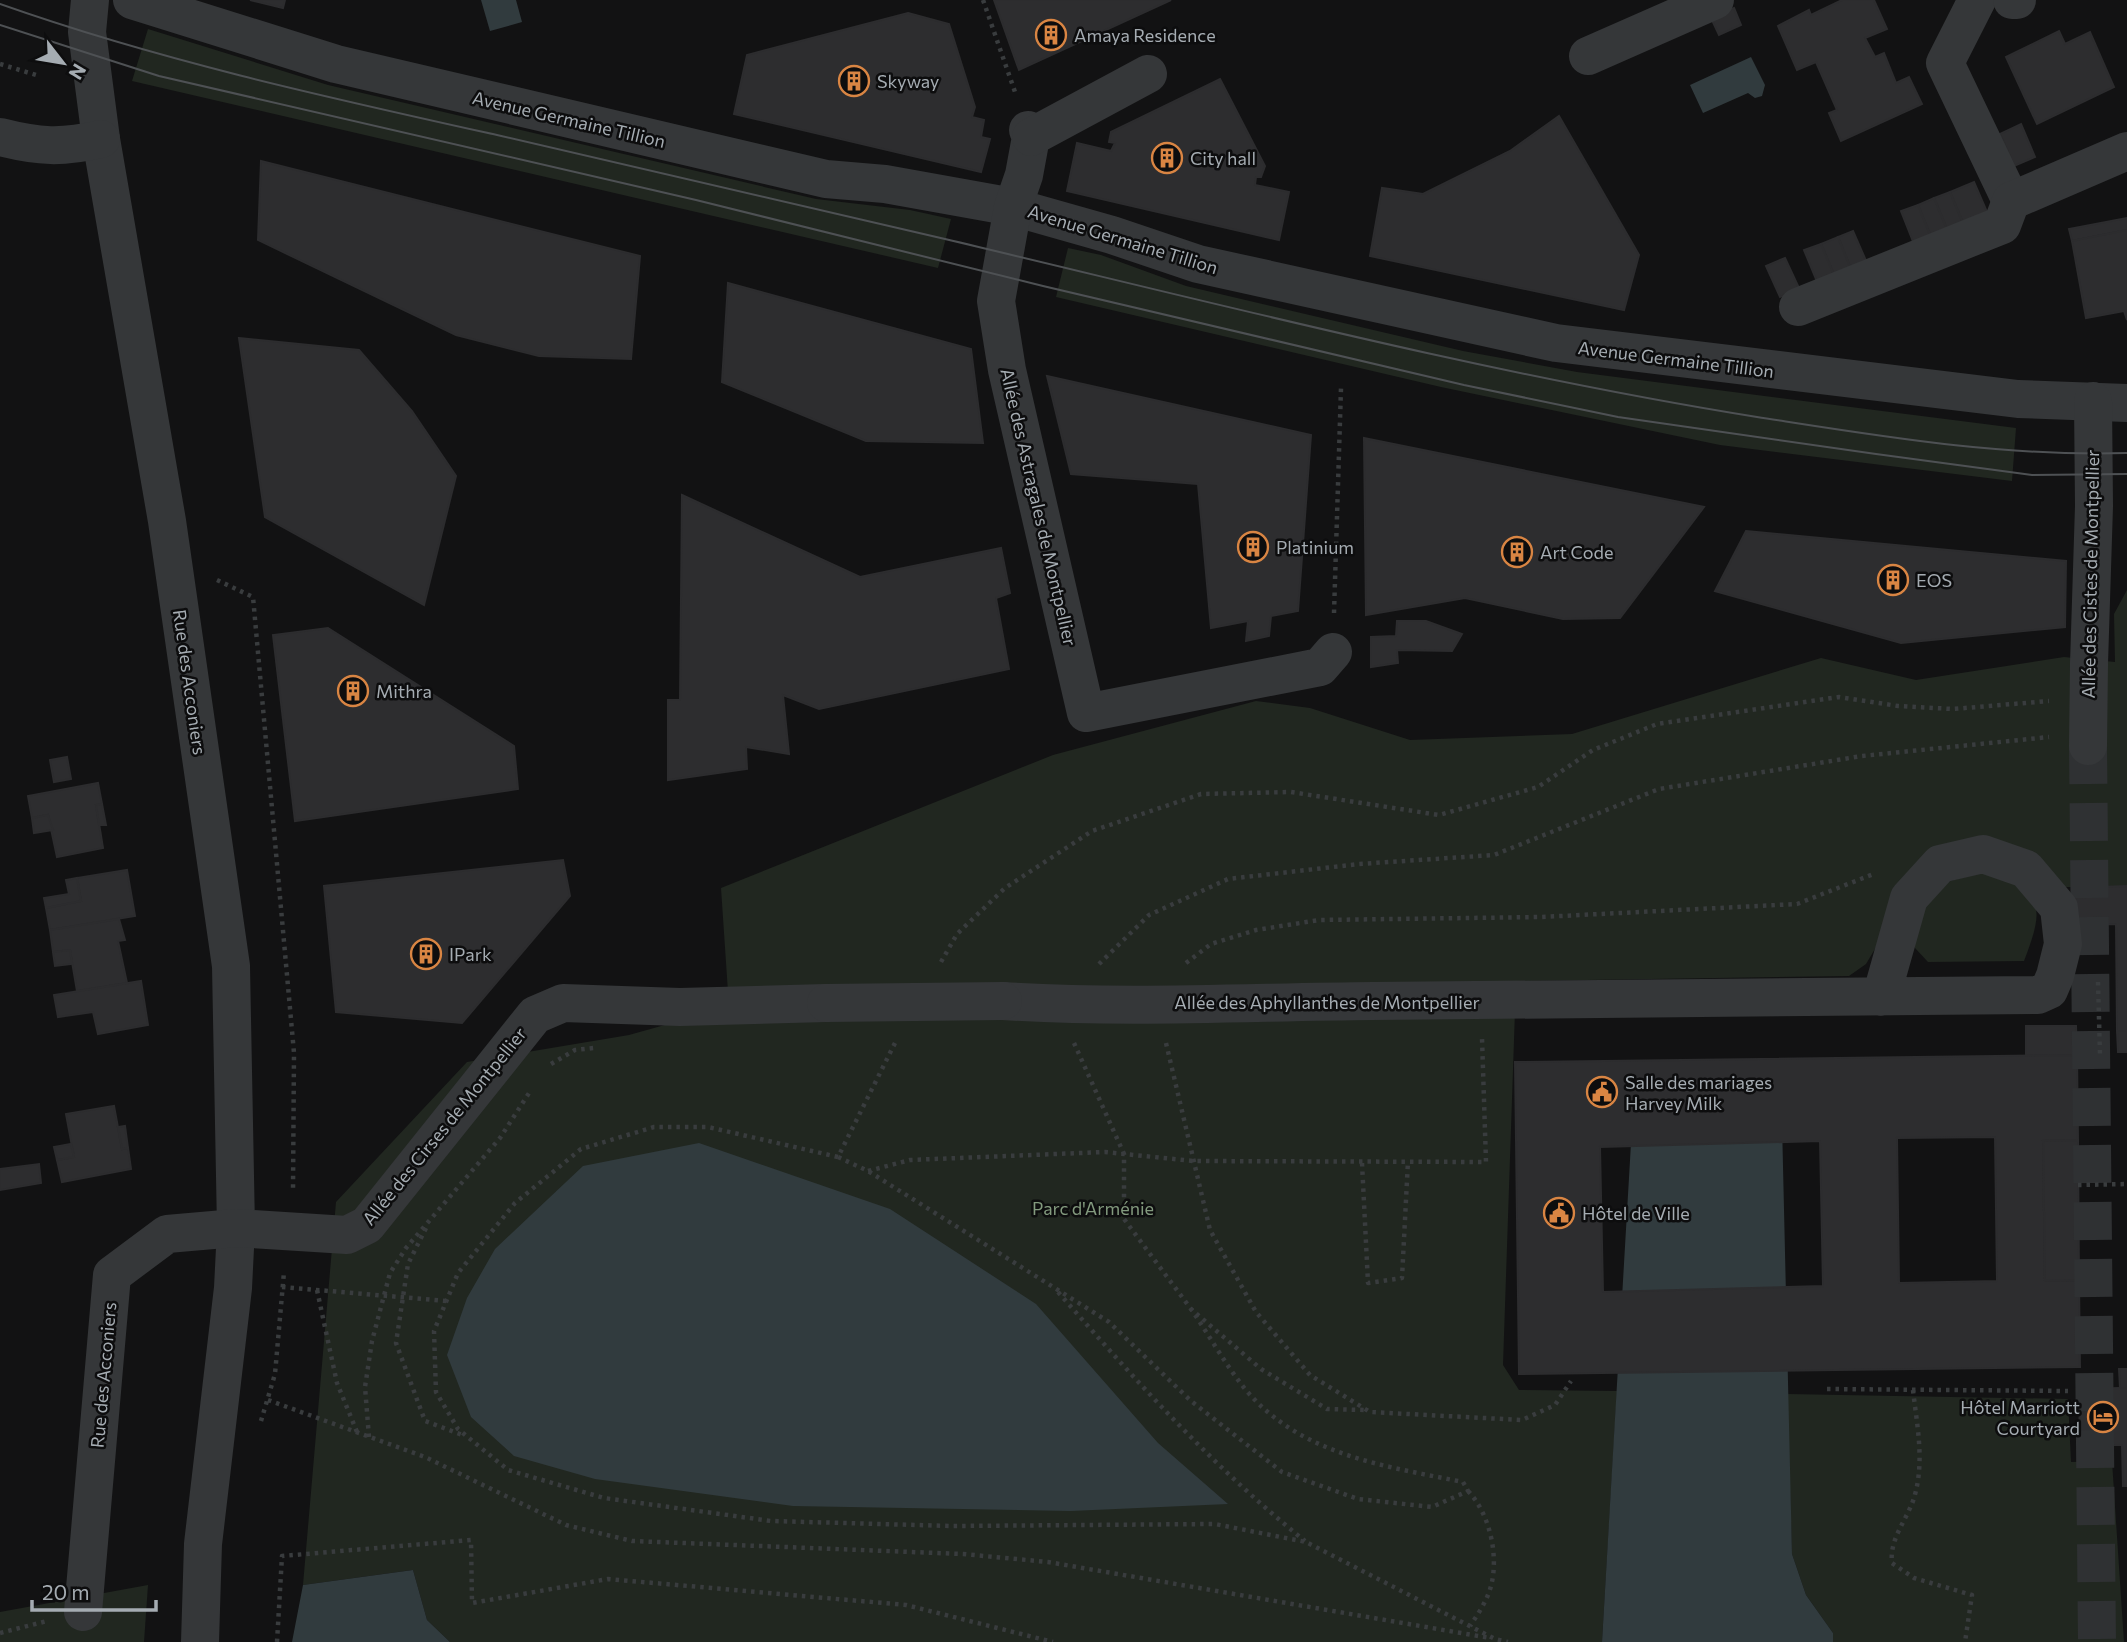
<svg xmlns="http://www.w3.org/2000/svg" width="2127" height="1642" viewBox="0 0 2127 1642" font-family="Commissioner,sans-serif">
  <rect width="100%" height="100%" fill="#121213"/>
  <g fill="#212720">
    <polygon points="148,29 328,85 816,199 910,210 951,219 938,268 132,81"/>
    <polygon points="1068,248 1101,255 1186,286 1463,351 1577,372 2016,428 2012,481 1720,445 1441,387 1056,297"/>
    <polygon points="2127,590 2127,888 2064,887 1981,840 1885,932 1866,964 1849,976 1516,981 1503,1365 1519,1390 1617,1391 1602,1642 450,1642 427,1620 413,1570 303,1585 336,1202 467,1062 629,1035 729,1007 721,888 1053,755 1256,701 1310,708 1410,740 1572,734 1821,658 1916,680 2064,657 2115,662 2114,614"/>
    <path d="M1987 871C2044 894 2045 906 2024 961L1928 962 1915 948V920L1943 883Z"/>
    <polygon points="1787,1394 2068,1399 2071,1462 2112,1461 2124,1642 1833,1642 1833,1633 1806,1595 1792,1554"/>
    <polygon points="148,1585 144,1642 0,1642 0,1612"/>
  </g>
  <g fill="#313b3e">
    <polygon points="481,0 516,0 522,22 490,31"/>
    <polygon points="1751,57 1765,85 1762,96 1755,98 1748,93 1703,113 1690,85"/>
    <polygon points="1782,1123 1792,1554 1806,1595 1833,1633 1833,1642 1602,1642 1632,1126"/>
    <polygon points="699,1143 890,1209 1036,1304 1158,1443 1228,1504 1071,1511 793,1506 595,1479 514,1456 471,1417 447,1355 467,1298 495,1249 583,1166"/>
    <polygon points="413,1570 427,1620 450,1642 292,1642 303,1585"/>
  </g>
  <g fill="#2d2d2f" stroke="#2c2c2e" stroke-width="2" fill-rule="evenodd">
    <polygon points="250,0 285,0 283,8"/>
    <polygon points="994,0 1171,0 1019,70"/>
    <polygon points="1842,0 1874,0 1887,29 1865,38 1875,57 1884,53 1896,83 1909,77 1922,104 1841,141 1829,113 1837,110 1816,62 1797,70 1778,26 1809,10 1811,15"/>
    <polygon points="1734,8 1741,25 1719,35 1711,18"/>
    <polygon points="908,13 949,24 975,107 972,117 984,120 981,137 990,139 981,172 734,114 747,55"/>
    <polygon points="2059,31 2065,44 2090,32 2114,87 2037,124 2006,57"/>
    <polygon points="1220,79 1265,166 1261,177 1256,177 1255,185 1289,192 1279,240 1067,191 1077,143 1111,151 1115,143 1109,142 1111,132"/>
    <polygon points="1559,116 1639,255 1624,310 1370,256 1382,188 1423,194 1510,151"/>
    <polygon points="2021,124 2035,157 2014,166 2000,134"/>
    <polygon points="261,161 640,256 631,359 539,356 456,335 258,240"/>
    <polygon points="1974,182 1987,212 1963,223 1950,192"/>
    <polygon points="1950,192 1963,223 1947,229 1934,198"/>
    <polygon points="1934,198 1947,229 1931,237 1918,205"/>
    <polygon points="1918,205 1931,237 1914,244 1901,211"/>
    <polygon points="2127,218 2127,230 2072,241 2069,229"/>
    <polygon points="2127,230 2127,320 2124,311 2086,318 2072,241"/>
    <polygon points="1853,231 1867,263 1851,269 1838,237"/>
    <polygon points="1838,237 1851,269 1835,277 1821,244"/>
    <polygon points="1821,244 1835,277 1818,284 1804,250"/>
    <polygon points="1785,258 1799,288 1780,297 1766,266"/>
    <polygon points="728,283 971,349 983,443 866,441 722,382"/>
    <polygon points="239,338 359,350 412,411 456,476 424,605 265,517"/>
    <polygon points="1047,376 1311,435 1298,611 1271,616 1269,636 1246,641 1248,621 1211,628 1198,484 1071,474"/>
    <polygon points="1364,438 1704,507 1620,618 1563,619 1465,598 1366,615"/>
    <polygon points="682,495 860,577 1001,548 1010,593 996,598 1009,669 819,709 783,695 789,754 746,747 747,769 668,780 668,700 680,700"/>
    <polygon points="1746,531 2066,561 2065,627 1901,643 1715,591"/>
    <polygon points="1397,621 1426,621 1462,634 1452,651 1397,650 1398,663 1371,667 1371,637 1396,636"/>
    <polygon points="328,628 514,746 518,789 295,821 273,635"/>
    <polygon points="67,757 71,779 54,782 50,760"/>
    <polygon points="98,783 102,804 96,805 103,848 57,857 48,815 32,818 28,796"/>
    <polygon points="102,804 106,825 99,825 96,805"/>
    <polygon points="48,815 53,830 34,833 32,818"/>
    <polygon points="563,860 570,896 462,1023 336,1012 324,886"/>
    <polygon points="127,870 135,916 50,930 46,908 81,901 77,878"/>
    <polygon points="77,878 81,901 46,908 44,898 69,894 66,880"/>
    <polygon points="2127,886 2127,1031 2117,1031 2116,924 2075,925 2075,888"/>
    <polygon points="119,919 125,940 118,941 127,983 77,991 70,950 53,952 50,930"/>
    <polygon points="70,950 72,964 55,966 53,952"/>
    <polygon points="141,981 148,1025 98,1034 93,1012 58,1017 54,995"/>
    <polygon points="2026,1026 2076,1026 2077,1055 2026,1055"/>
    <polygon points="2117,1031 2127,1031 2127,1052 2118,1052"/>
    <path d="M2077 1055 2078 1140 2043 1141 2045 1281 2079 1280 2080 1367 1519 1374 1515 1062ZM1995 1137 1997 1281 1899 1283 1897 1138ZM1820 1141 1823 1286 1603 1292 1600 1147Z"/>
    <polygon points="114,1106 122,1149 128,1148 131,1169 62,1182 57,1160 74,1157 66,1114"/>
    <polygon points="125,1126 128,1148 122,1149 118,1127"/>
    <polygon points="2078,1140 2079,1280 2045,1281 2043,1141"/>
    <polygon points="71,1144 74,1157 57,1160 54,1147"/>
    <polygon points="39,1164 41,1183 0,1190 0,1169"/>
    <polygon points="2119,1369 2127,1369 2127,1388 2120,1388"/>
    <polygon points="2120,1388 2127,1388 2127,1486 2123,1486 2122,1445 2080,1445 2079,1389"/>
  </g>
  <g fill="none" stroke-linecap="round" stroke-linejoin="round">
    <polyline stroke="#2f3133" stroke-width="38" stroke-dasharray="38 19" stroke-linecap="butt" points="2088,746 2097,1642"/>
    <g stroke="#393c3e" stroke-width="4.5" stroke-dasharray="3.5 5" stroke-linecap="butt">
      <polyline points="983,0 1015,92"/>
      <polyline points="0,64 36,75"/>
      <polyline points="217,580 253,597 294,1053 293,1190"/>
      <polyline points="1334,613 1341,388"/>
      <polyline points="941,962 957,934 1005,888 1092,831 1201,794 1291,792 1439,815 1538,787 1593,750 1657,724 1839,697 1898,706 1953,709 2049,701"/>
      <polyline points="1186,963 1211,944 1256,930 1319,920 1541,917 1797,904 1876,873"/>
      <polyline points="1099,964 1149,915 1228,879 1359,864 1494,855 1659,789 1862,756 2049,737"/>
      <polyline points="2098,982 2100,1055"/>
      <path d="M895 1043 838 1157 868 1171 1109 1322 1191 1401 1282 1472 1358 1499 1432 1507 1468 1491 1463 1482C1384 1466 1300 1455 1245 1389 1225 1364 1209 1335 1191 1309"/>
      <polyline points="1074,1043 1124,1154 1124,1219 1191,1309 1261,1369 1327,1409 1366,1410"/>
      <polyline points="1166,1043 1210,1230 1256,1312 1310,1375 1370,1412 1522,1420 1555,1405 1571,1381"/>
      <polyline points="551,1064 575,1050 594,1048"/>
      <polyline points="838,1157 708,1127 654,1127 581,1149 515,1203 458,1273 434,1331 436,1392 458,1429 508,1470 604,1498 771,1521 953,1526 1215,1524 1306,1542 1495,1639 1508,1642"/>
      <polyline points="1362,1163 1368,1283 1402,1278 1408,1161"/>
      <polyline points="868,1171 910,1160 1105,1152 1193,1161 1486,1162 1482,1038"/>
      <polyline points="2078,1185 2127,1184"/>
      <polyline points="426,1228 408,1264 396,1343 425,1421 465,1436"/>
      <polyline points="282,1287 447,1301"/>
      <polyline points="317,1290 337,1383 357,1432"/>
      <path d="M1058 1292C1136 1381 1213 1467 1305 1541"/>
      <polyline points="1827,1389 2068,1391"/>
      <path d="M1913 1390C1917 1426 1925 1462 1914 1498 1907 1520 1889 1539 1892 1563L1914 1578 1972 1595 1965 1642"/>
      <polyline points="268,1400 425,1457 566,1525 632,1541 963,1554 1048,1562 1490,1638"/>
      <polyline points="261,1421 275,1374 284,1272"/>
      <polyline points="369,1437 365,1387 372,1341 390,1273 406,1248 500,1138 531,1090"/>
      <path d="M1468 1491C1490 1514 1499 1556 1491 1586 1487 1601 1478 1614 1470 1626"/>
      <polyline points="0,1633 47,1621"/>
      <polyline points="277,1642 282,1556 471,1540 472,1603 608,1579 906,1605 1053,1642"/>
    </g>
    <g stroke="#353739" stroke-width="38">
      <polyline points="90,0 87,32 101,139 167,521 231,966 236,1228 233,1288 203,1544 200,1642"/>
      <polyline points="132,0 336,64 826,179 885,184 1013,207 1112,235 1198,264 1556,343 2018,399 2127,403"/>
      <polyline points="1977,0 1945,63 2011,201"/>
      <polyline points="2012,0 2017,0"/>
      <polyline points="1588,56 1715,0"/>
      <polyline points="1028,130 1031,137 1024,175 1013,207 996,301 1007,370 1086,713 1320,667 1333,652"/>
      <path d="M0 137C39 147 62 148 101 139"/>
      <polyline points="1031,137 1148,74"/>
      <polyline points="1798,307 2002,225 2011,201 2127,151"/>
      <polyline points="2089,664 2094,506 2093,401"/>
      <path d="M1003 1001C1126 1009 1250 1002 1373 1001 1594 999 1816 997 2038 995L2049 990 2055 976 2063 944 2059 908 2026 869 1983 854 1940 864 1909 898 1881 997"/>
      <polyline points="83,1612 112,1275 167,1234 236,1228 347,1235 367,1225 535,1015 563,1003 680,1007 826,1003"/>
    </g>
    <g stroke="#4e5154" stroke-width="2">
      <path d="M0 4C161 61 330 98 497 135 647 169 796 204 945 239 1215 303 1483 373 1757 417 1880 436 2002 457 2127 453"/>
      <polyline points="0,25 159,76 696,200 1043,286 1464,385 1618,417 1876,454 2032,475 2127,474"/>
    </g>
    <g stroke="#353739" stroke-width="38">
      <polyline points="2088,746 2089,664"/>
      <polyline points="826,1003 1003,1001"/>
    </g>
  </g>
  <defs>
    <g id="building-ring" transform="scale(1.575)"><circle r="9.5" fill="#0d0d0e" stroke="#d98543" stroke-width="1.5"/><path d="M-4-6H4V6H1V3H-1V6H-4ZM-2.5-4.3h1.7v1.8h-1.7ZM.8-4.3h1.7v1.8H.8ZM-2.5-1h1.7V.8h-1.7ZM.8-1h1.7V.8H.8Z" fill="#d98543"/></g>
    <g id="civic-ring" transform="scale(1.575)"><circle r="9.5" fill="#0d0d0e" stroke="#d98543" stroke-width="1.5"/><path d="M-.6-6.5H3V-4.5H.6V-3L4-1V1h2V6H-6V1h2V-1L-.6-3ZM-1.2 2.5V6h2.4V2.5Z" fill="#d98543"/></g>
    <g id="hotel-ring" transform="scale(1.575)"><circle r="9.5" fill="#0d0d0e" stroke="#d98543" stroke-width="1.5"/><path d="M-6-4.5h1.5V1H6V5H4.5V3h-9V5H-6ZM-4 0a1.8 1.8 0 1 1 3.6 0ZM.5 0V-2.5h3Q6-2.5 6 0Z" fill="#d98543"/></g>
  </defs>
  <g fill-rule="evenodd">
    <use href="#building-ring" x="1051" y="35"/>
    <use href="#building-ring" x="854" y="81"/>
    <use href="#building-ring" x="1167" y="158"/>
    <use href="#building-ring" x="1253" y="547"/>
    <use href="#building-ring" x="1517" y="552"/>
    <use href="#building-ring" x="1893" y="580"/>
    <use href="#building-ring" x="353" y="691"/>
    <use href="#building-ring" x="426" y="954"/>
    <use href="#civic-ring" x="1602" y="1092"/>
    <use href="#civic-ring" x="1559" y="1213"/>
    <use href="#hotel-ring" x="2103" y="1417"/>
  </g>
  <g text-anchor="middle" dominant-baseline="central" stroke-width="5" stroke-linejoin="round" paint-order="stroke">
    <g font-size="18" fill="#a5acb2" stroke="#0d0d0e" text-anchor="start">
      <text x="1074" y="35">Amaya Residence</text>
      <text x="877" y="81">Skyway</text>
      <text x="1190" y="158">City hall</text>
      <text x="1276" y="547">Platinium</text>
      <text x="1540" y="552">Art Code</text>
      <text x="1916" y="580">EOS</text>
      <text x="376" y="691">Mithra</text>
      <text x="449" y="954">IPark</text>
      <text x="1625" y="1082">Salle des mariages<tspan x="1625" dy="21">Harvey Milk</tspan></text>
      <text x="1582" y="1213">Hôtel de Ville</text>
      <text x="2080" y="1407" text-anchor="end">Hôtel Marriott<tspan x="2080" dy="21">Courtyard</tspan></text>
    </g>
    <g font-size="18" fill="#a5acb2" stroke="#0d0d0e">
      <text transform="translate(569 119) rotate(13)">Avenue Germaine Tillion</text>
      <text transform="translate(1123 239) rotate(17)">Avenue Germaine Tillion</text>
      <text transform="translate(1676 359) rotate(7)">Avenue Germaine Tillion</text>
      <text transform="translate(1039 507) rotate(77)">Allée des Astragales de Montpellier</text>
      <text transform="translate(2090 574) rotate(-89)">Allée des Cistes de Montpellier</text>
      <text transform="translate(190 682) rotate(82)">Rue des Acconiers</text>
      <text x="1327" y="1002">Allée des Aphyllanthes de Montpellier</text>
      <text transform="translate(444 1126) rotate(-51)">Allée des Cirses de Montpellier</text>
      <text transform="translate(103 1375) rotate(-85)">Rue des Acconiers</text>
    </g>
    <g font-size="18" fill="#839a7e" stroke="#0d0d0e">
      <text x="1093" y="1208">Parc d'Arménie</text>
    </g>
  </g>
  <g transform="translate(63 63) rotate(121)" stroke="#0d0d0e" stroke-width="5" paint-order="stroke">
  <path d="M0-5L12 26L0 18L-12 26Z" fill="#a5acb2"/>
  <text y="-10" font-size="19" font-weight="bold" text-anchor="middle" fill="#a5acb2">N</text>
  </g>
  <path d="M32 1600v10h124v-10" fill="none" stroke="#a5acb2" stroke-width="3.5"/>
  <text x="42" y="1600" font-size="21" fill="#a5acb2" stroke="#0d0d0e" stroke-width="5" paint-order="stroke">20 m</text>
</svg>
